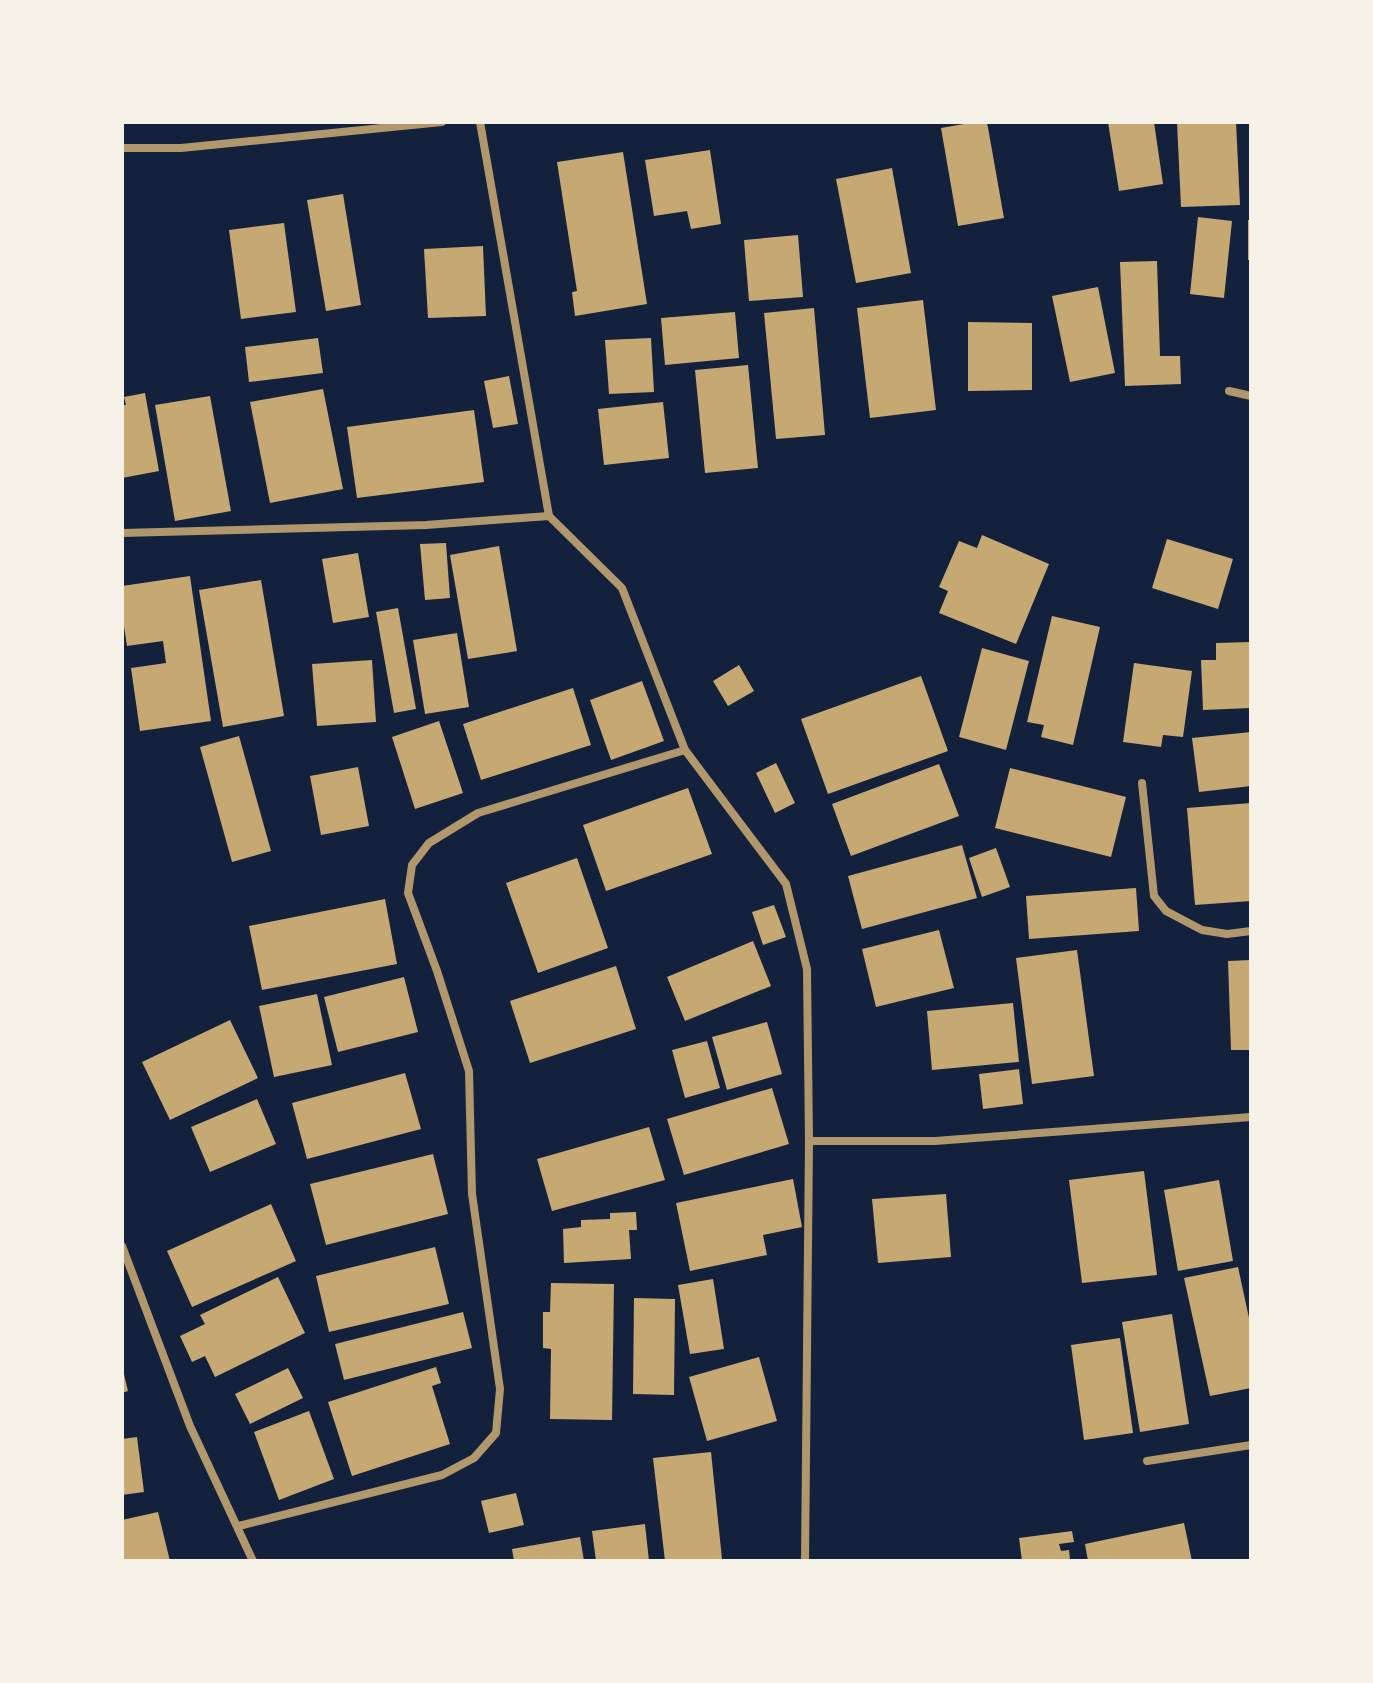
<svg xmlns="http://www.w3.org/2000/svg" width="1373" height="1683" viewBox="0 0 1373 1683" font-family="'Public Sans',sans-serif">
  <rect width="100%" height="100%" fill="#14213d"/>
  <g fill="#c6a872">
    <polygon points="975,122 987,122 1004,218 958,226 941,128"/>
    <polygon points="1108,122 1154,122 1163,184 1119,191"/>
    <polygon points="1177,122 1236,122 1240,205 1181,207"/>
    <polygon points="710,150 721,224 691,229 687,211 654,216 645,160"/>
    <polygon points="623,152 647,304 575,316 572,292 577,291 557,162"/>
    <polygon points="892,168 911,273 856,283 836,179"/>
    <polygon points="343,194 361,305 326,311 307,200"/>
    <polygon points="1198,217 1232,221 1224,298 1190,294"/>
    <rect x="1248" y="220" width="3" height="40"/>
    <polygon points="284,223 296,312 241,319 229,230"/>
    <polygon points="798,235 803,297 749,301 744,240"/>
    <polygon points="483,246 486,316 428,318 424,249"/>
    <polygon points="1157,261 1160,356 1180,356 1181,384 1125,386 1120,262"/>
    <polygon points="1098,287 1115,373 1070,382 1052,296"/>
    <polygon points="923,300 936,410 870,418 857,308"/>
    <polygon points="814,308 825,435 776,439 764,313"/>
    <polygon points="735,312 739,358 665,365 661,318"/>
    <polygon points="968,322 1032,323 1032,390 968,391"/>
    <polygon points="318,338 323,373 249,382 245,347"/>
    <polygon points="651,338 654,392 609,394 605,340"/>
    <polygon points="748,365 758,468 705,473 695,370"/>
    <polygon points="509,376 518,424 493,428 484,381"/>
    <polygon points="323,389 343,489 270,503 250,402"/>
    <polygon points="145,393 159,471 122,478 122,405 126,405 124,397"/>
    <polygon points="210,396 231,511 175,521 155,405"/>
    <polygon points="663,402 669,458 604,465 598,409"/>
    <polygon points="474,410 484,482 357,498 347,427"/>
    <polygon points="982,535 1049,564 1016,644 939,613 948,591 939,587 959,541 977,548"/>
    <polygon points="1167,539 1233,559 1218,609 1152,588"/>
    <polygon points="446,543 450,598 425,600 420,544"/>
    <polygon points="499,546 517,651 468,659 450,555"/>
    <polygon points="358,553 369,617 333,623 322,559"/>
    <polygon points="190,576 211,721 140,731 131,668 166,663 163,641 127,646 122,613 122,586"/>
    <polygon points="261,580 284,716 223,727 199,590"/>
    <polygon points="398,608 416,709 394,713 376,612"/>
    <polygon points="1052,616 1100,627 1073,745 1041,737 1044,725 1027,722"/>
    <polygon points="457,633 469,707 425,714 413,640"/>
    <polygon points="1251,642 1251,708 1203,710 1201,660 1216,660 1216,643"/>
    <polygon points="982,648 1029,661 1006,750 959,737"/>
    <polygon points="372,660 376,722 317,726 312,664"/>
    <polygon points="1134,663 1192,671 1183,737 1163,735 1161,747 1123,742"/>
    <polygon points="739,665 754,691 728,706 713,681"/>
    <polygon points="921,676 948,751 828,794 801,719"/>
    <polygon points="642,681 664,741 611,760 590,700"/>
    <polygon points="573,688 591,745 481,780 463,724"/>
    <polygon points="439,721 463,793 415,809 392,737"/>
    <polygon points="1251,732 1251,786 1199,792 1192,738"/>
    <polygon points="239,736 271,851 232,862 200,747"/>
    <polygon points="776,763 795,803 775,813 756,773"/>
    <polygon points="939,764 959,816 851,856 832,804"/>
    <polygon points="358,767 369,826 321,835 310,776"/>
    <polygon points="1010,768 1126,797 1111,857 995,828"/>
    <polygon points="688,788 712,854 606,891 583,825"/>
    <polygon points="1251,803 1251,901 1195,905 1187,808"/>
    <polygon points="962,845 977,898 862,929 848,876"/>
    <polygon points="996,848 1010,887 982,897 969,858"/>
    <polygon points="577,858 608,948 538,973 506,883"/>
    <polygon points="1136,888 1139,931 1029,939 1026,896"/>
    <polygon points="385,899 397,964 262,990 249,926"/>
    <polygon points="774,905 786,937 763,945 752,912"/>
    <polygon points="939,930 954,988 876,1007 862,949"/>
    <polygon points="753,941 771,986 685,1021 667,977"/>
    <polygon points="1077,950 1094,1076 1032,1084 1016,958"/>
    <polygon points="1251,960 1251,1050 1231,1050 1228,961"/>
    <polygon points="616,966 636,1029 530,1063 510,1001"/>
    <polygon points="404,977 418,1032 338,1052 324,997"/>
    <polygon points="317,994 332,1065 274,1077 259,1006"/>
    <polygon points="1013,1003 1019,1062 932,1070 927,1011"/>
    <polygon points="230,1020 258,1078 170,1120 142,1062"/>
    <polygon points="767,1022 782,1074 727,1090 712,1037"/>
    <polygon points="707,1041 720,1088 685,1098 672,1050"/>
    <polygon points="1019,1069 1023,1104 983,1109 979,1074"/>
    <polygon points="405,1073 421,1129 307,1159 292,1103"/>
    <polygon points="772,1088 789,1144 684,1175 667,1119"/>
    <polygon points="257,1099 276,1144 210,1172 191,1127"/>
    <polygon points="649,1127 665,1180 552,1211 537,1159"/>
    <polygon points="433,1154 448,1214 326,1245 310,1184"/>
    <polygon points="1144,1171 1157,1275 1082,1283 1069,1180"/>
    <polygon points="793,1179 802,1227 763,1235 767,1255 690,1271 676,1203"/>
    <polygon points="1219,1180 1233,1261 1178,1271 1164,1190"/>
    <polygon points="946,1194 951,1257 878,1263 872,1199"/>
    <polygon points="271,1204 296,1261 192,1307 167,1251"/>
    <polygon points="636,1212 637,1230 629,1230 631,1259 564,1263 563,1229 581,1227 581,1220 610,1219 610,1213"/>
    <polygon points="435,1247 449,1304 329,1332 316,1276"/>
    <polygon points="1238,1267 1251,1327 1251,1388 1210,1396 1184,1278"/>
    <polygon points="278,1277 305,1333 215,1377 205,1356 192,1362 180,1336 205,1324 200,1315"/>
    <polygon points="713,1279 724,1349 690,1354 678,1285"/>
    <polygon points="551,1283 614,1284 612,1420 550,1419 551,1349 543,1348 543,1312 550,1312"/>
    <polygon points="634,1298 675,1299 674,1395 633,1394"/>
    <polygon points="463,1312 472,1348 344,1380 335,1344"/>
    <polygon points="1172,1314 1189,1424 1140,1432 1122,1322"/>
    <polygon points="1120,1338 1133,1433 1084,1440 1071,1345"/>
    <polygon points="759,1357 777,1421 707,1441 689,1377"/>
    <polygon points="122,1366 128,1391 122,1393"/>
    <polygon points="436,1367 441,1383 432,1386 450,1444 352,1476 328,1402"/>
    <polygon points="288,1368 303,1398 250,1424 235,1394"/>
    <polygon points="309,1411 334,1479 279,1500 254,1432"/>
    <polygon points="137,1437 144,1492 122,1495 122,1439"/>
    <polygon points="711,1452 722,1559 665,1561 653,1458"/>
    <polygon points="516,1493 524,1525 489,1533 481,1501"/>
    <polygon points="158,1512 170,1561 122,1561 122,1520"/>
    <polygon points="1184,1523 1192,1561 1088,1561 1085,1544"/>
    <polygon points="645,1524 649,1561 596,1561 592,1531"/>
    <polygon points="1072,1531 1074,1542 1059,1544 1061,1551 1069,1550 1070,1559 1022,1561 1019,1538"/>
    <polygon points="580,1537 584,1561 514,1561 512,1549"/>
  </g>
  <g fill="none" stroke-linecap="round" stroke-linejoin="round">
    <g stroke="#b1986c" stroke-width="8">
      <polyline points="480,122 549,516 622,588 685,750 786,884 807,969 809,1141 805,1561"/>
      <polyline points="122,148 181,148 442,122"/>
      <polyline points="1229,391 1251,396"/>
      <polyline points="122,533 426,525 549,516"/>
      <polyline points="1142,783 1154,896 1166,911 1202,930 1227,934 1251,931"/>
      <polyline points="809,1141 935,1141 1251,1117"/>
      <polyline points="122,1246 190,1426 253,1561"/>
      <polyline points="1147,1461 1251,1445"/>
      <polyline points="239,1526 442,1475 474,1458 496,1433 500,1389 472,1194 469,1071 437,971 408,893 412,865 429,843 478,813 685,750"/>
    </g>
  </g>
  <rect width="1373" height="1683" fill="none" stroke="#f6f1e7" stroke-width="248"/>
</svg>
